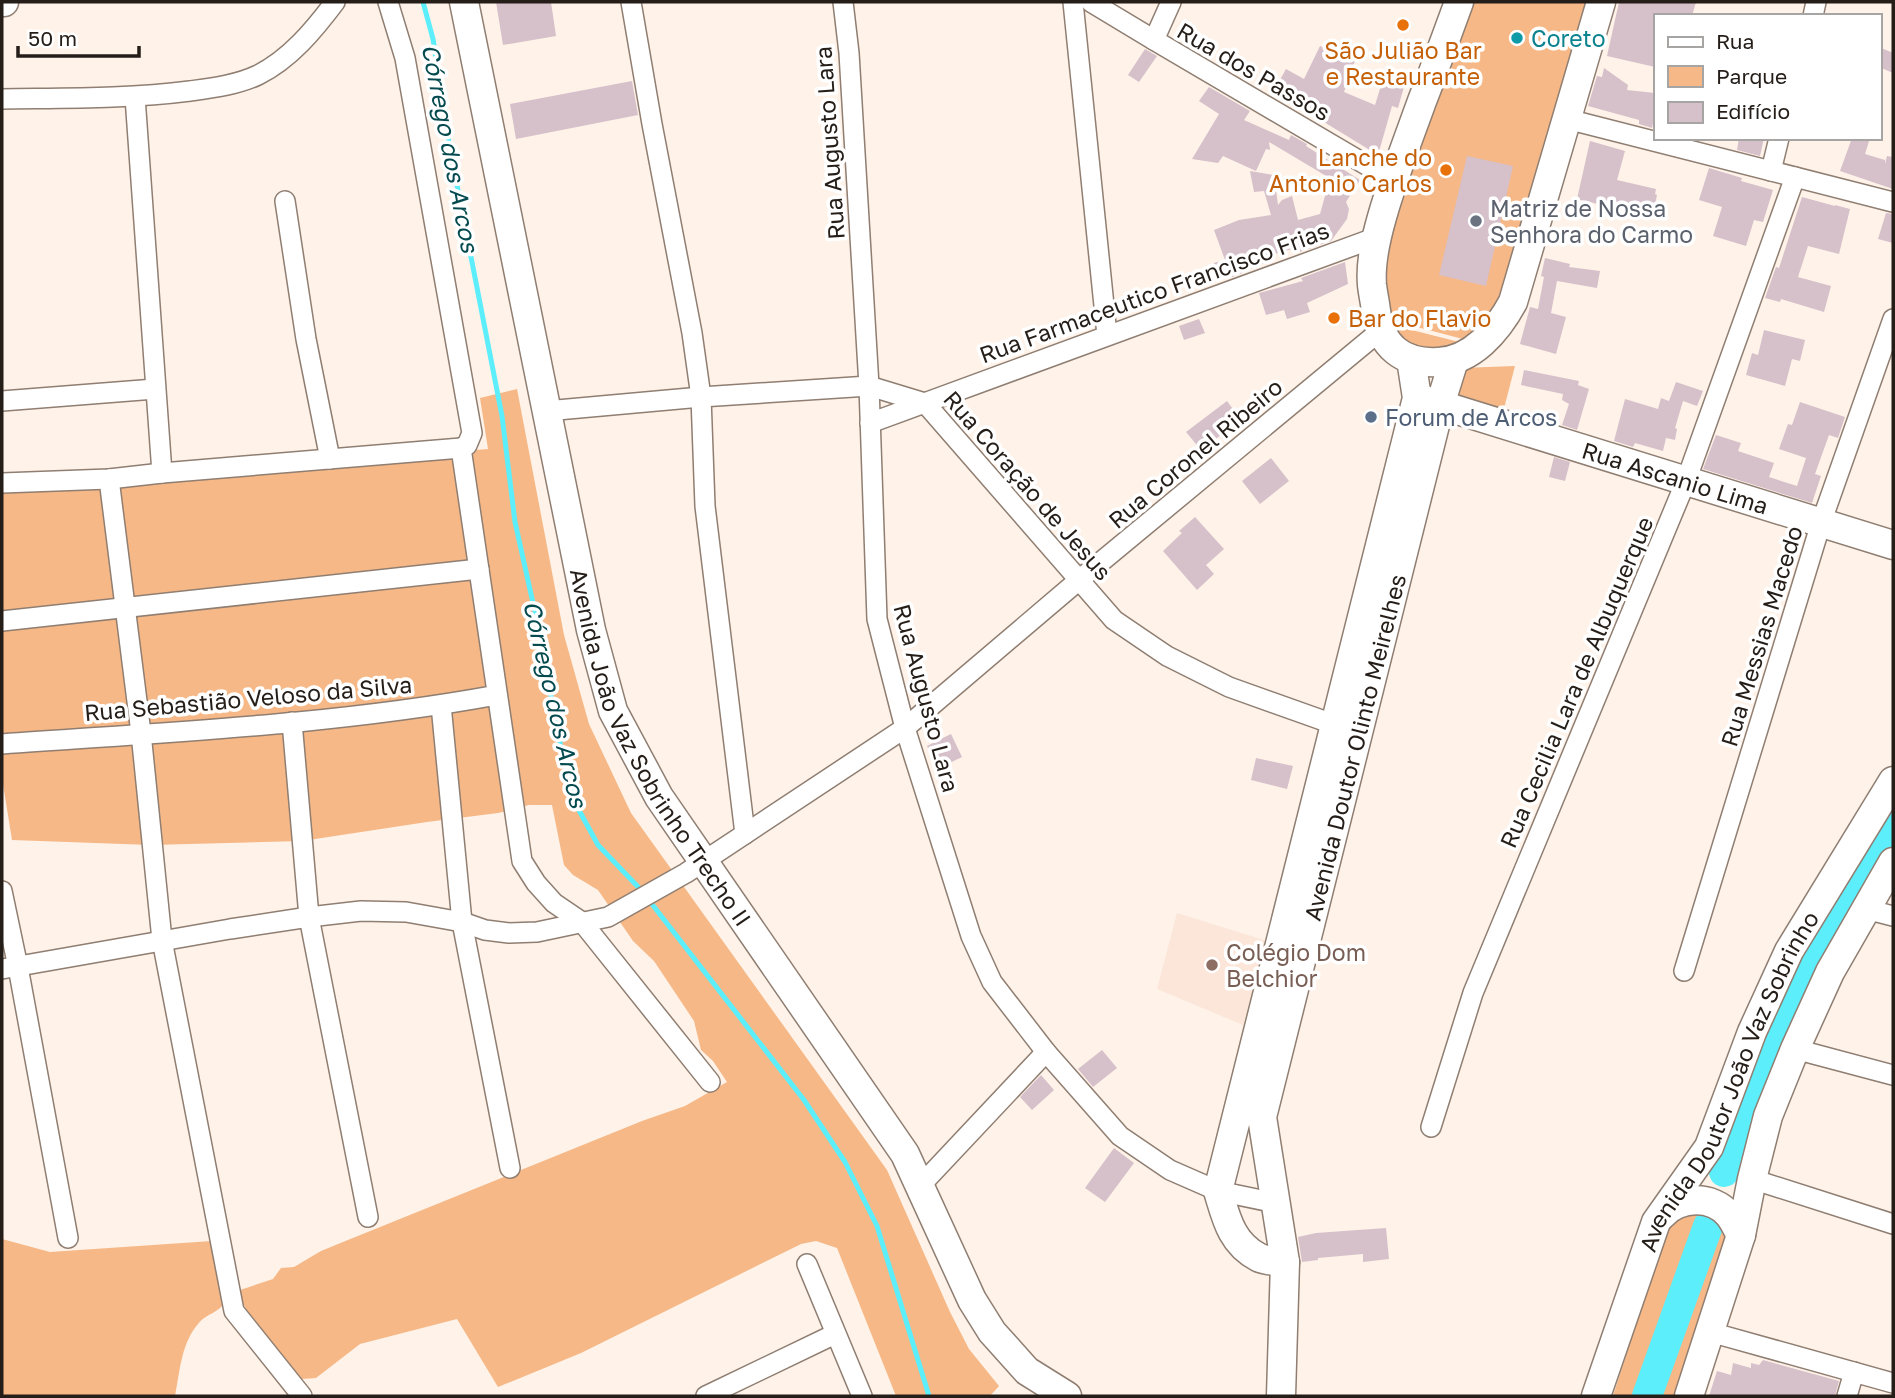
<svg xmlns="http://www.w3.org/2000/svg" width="1895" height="1398" viewBox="0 0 1895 1398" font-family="'Golos Text',sans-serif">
  <rect width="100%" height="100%" fill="#fef2e9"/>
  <polygon fill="#fce6d9" points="1177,913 1267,941 1243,1025 1157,989"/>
  <g fill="#f6b886">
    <polygon points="1461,2 1599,2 1518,283 1478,343 1379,317 1374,282"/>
    <polygon points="1380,322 1475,346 1411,357"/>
    <polygon points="1515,366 1502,416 1453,403 1461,368"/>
    <polygon points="517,389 564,635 589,724 631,813 887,1170 950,1312 969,1349 999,1386 990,1396 896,1396 837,1248 816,1241 801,1244 581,1353 498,1387 457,1319 360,1344 316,1378 302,1379 255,1327 237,1291 273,1279 281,1268 294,1267 321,1251 343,1242 642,1121 685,1106 727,1082 713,1061 701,1050 694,1021 654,961 633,941 598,890 573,875 564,865 552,805 529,805 498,813 427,822 302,841 151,845 12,840 2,778 2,489 488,449 480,398"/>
    <polygon points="1696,1201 1730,1231 1677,1396 1613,1396 1670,1218"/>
    <path d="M2 1239 50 1252 212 1241C215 1252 227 1284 227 1294 226 1312 207 1312 198 1324 181 1344 180 1371 175 1396H2Z"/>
  </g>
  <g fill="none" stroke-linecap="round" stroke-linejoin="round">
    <g stroke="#5deefb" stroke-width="5">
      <polyline points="423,2 433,39 449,144 502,416 515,522 535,612 561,748 575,803 598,845 642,891"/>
      <polyline points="648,899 804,1100 845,1162 877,1226 929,1396"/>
    </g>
    <g stroke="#5deefb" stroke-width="30">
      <polyline points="1724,1172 1770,1047 1806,972 1893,822"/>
      <polyline points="1647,1396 1708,1226"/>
    </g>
  </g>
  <g fill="#d6c0ca">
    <polygon points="496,2 551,2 556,36 503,45"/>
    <polygon points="1619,2 1696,2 1692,16 1655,16 1655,67 1607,56"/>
    <polygon points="1516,30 1524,33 1525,41 1518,46 1511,43 1510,34"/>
    <polygon points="1320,46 1355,61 1344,92 1375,105 1384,76 1405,83 1398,108 1392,106 1378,155 1319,119 1320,117 1294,101 1296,98 1276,87 1286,69 1304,79"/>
    <polygon points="1879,47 1893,53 1893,73 1879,67"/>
    <polygon points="1145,49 1157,56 1139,82 1128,75"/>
    <polygon points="1604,68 1628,85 1627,90 1655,93 1655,115 1652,128 1639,124 1639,120 1588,106 1597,76 1602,77"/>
    <polygon points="632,81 638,115 516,139 510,104"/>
    <polygon points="1209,87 1250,111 1244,120 1289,140 1291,135 1307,144 1306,146 1360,180 1346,202 1349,209 1347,219 1331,241 1294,254 1292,249 1267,256 1269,261 1247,270 1247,271 1232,277 1232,275 1217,279 1214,263 1225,260 1214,230 1239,220 1271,215 1264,191 1254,192 1250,171 1274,175 1278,205 1282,200 1292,196 1298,220 1320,214 1328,185 1348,189 1269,142 1270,150 1266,149 1256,171 1223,156 1218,163 1192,159 1219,114 1199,101"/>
    <polygon points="1739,138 1764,138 1760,156 1737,150"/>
    <polygon points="1852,138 1870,138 1865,154 1885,160 1885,164 1887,156 1893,157 1893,189 1840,171"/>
    <polygon points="1590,141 1625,151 1617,180 1656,189 1655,194 1657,195 1654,210 1629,204 1627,211 1577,199"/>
    <polygon points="1467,156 1513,166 1486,286 1439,275"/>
    <polygon points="1709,168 1742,178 1741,181 1773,190 1763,222 1754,220 1746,246 1713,236 1722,207 1699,200"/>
    <polygon points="1802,197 1835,206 1835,205 1850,209 1839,254 1808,246 1798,277 1831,286 1824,312 1781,299 1780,302 1765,298 1776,267 1779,268"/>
    <polygon points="1886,213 1893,214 1893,243 1878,239"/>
    <polygon points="1545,258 1570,264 1569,267 1600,271 1597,288 1557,281 1551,313 1566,317 1556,354 1520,344 1530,307 1538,309 1544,277 1541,276"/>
    <polygon points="1345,262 1348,284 1307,303 1310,312 1287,319 1284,310 1266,315 1259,293 1303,281 1301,278"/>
    <polygon points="1199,319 1205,333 1184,340 1179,326"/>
    <polygon points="1764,330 1805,340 1800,361 1792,359 1785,386 1746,375 1752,353 1758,355"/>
    <polygon points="1524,370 1579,381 1578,385 1589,389 1577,430 1562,425 1569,404 1562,400 1563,394 1521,385"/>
    <polygon points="1676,382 1703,391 1697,406 1683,401 1675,428 1677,429 1675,440 1666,438 1663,451 1635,443 1633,447 1614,441 1625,399 1658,409 1661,398 1669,401"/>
    <polygon points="1227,401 1241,420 1201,450 1186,432"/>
    <polygon points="1800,402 1845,417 1838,438 1829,435 1815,474 1821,476 1812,503 1703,469 1716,435 1741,443 1738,451 1774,463 1769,477 1797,486 1806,458 1779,449 1788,424 1792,425"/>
    <polygon points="1554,457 1570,462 1565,481 1549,477"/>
    <polygon points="1271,458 1289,481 1260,504 1242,481"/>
    <polygon points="1195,517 1224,549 1206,565 1214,574 1197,590 1163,551 1182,533 1179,531"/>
    <polygon points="951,734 962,757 937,769 927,746"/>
    <polygon points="1256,758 1293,766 1287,789 1251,780"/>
    <polygon points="1102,1050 1117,1068 1093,1087 1078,1069"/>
    <polygon points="1041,1075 1054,1090 1032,1110 1020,1097"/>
    <polygon points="1114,1148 1134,1163 1105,1202 1085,1188"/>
    <polygon points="1386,1228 1389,1259 1363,1262 1363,1254 1318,1258 1318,1260 1302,1262 1298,1237 1316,1233"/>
    <polygon points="1763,1360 1839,1381 1835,1396 1709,1396 1717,1371 1731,1375 1733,1363 1751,1368 1751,1363 1759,1365"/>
  </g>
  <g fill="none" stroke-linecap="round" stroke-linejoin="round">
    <g stroke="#8f7e71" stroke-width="22">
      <g id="street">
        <polyline points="631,2 652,124 692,333 701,397 705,506 745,834"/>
        <polyline points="843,2 849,53 869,386 877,619 905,728 971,936 992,982 1046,1052 1120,1136 1170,1170 1218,1191 1276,1203"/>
        <polyline points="1073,2 1107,335"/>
        <polyline points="1091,2 1154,40 1392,180"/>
        <polyline points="1813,16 1816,2"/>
        <polyline points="1154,40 1171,2"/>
        <polyline points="135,97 162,473"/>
        <path d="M2 99C64 98 127 99 190 91 212 88 237 85 258 75 290 59 314 30 335 2"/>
        <polyline points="1567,119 1893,202"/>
        <polyline points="1771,171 1779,138"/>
        <polyline points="285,201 306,339 330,459"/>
        <polyline points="2,401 155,389"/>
        <polyline points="546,411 701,397 869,386 925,403 1114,620 1167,656 1229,687 1347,729"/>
        <polyline points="870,423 1377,237"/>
        <polyline points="461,448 522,861 536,883 554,903 582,922 710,1082"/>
        <polyline points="109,479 141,733 162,940 234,1311 302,1396"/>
        <polyline points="2,483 109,479 162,473 461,448 467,445 472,433 405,58 388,2"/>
        <polyline points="2,621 479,569"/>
        <polyline points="441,705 462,922 510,1168"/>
        <polyline points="292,722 309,917 368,1217"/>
        <path d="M2 744C167 732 334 725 497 695"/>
        <polyline points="2,891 18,967 68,1238"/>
        <polyline points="1866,909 1893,916"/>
        <polyline points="2,969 230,929 309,917 361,911 406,912 462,922 485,930 509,933 537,932 608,917 686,873 905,728 1079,580 1380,331"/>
        <polyline points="1684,971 1821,523 1893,319"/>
        <polyline points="1795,1049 1893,1075"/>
        <polyline points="1431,1127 1473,993 1686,481 1795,177"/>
        <polyline points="1752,1179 1893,1224"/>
        <polyline points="920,1186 1046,1052"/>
        <polyline points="807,1264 862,1396"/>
        <polyline points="1710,1332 1893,1383"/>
        <polyline points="706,1396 835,1334"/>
        <polyline points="1847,1396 1854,1372"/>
      </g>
    </g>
    <g stroke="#8f7e71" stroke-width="31">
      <g id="secondary">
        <polyline points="2,2 4,2"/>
        <path id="s1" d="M464 2 591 630 613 711 659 797 905 1154 972 1300 992 1332 1027 1371 1067 1396"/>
        <path d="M1459 2C1447 35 1435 68 1422 101 1408 140 1393 178 1382 217 1376 238 1370 262 1372 285 1373 294 1375 302 1376 311 1381 346 1402 364 1438 362 1472 361 1498 330 1513 302L1601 2"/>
        <path id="s2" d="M1425 400 1893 545"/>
        <path d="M1662 1215C1680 1196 1712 1195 1729 1215 1734 1221 1737 1229 1741 1235"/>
        <path d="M1285 1262C1277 1261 1265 1261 1258 1257 1231 1243 1226 1217 1218 1191L1417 398 1411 359"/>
        <path id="s3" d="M1281 1396 1285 1262 1262 1117 1440 405 1454 360"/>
        <path id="s4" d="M1596 1396 1656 1222 1709 1147 1752 1032 1789 951 1893 781"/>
        <polyline points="1689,1396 1741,1235 1752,1179 1768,1116 1795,1049 1830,972 1893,862"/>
      </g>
    </g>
    <use href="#street" stroke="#fff" stroke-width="19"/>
    <use href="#secondary" stroke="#fff" stroke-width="28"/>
  </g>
  <g fill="#e8710a" stroke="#fff" stroke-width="2.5">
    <circle cx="1403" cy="25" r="7"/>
    <circle cx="1446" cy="170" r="7"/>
    <circle cx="1334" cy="318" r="7"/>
  </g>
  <circle fill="#0f9aa8" stroke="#fff" stroke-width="2.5" cx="1517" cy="38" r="7"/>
  <circle fill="#6b7280" stroke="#fff" stroke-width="2.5" cx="1476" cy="221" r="7"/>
  <circle fill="#5c6f8a" stroke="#fff" stroke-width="2.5" cx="1371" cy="417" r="7"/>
  <circle fill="#8d6e63" stroke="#fff" stroke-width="2.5" cx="1212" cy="965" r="7"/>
  <g text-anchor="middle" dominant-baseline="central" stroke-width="7" stroke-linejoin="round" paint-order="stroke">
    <g font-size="23" fill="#0d838f" stroke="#fff" text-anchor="start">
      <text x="1531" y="38">Coreto</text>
    </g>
    <g font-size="23" fill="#c56008" stroke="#fff">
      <text x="1403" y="50">São Julião Bar<tspan x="1403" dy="26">e Restaurante</tspan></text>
      <text x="1432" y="157" text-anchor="end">Lanche do<tspan x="1432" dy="26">Antonio Carlos</tspan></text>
      <text x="1348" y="318" text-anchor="start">Bar do Flavio</text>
    </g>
    <g font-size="23" fill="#241d18" stroke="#fff">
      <text transform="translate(1254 71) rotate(30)">Rua dos Passos</text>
      <text transform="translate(829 143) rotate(-94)">Rua Augusto Lara</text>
      <text transform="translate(1154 292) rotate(-20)">Rua Farmaceutico Francisco Frias</text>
      <text transform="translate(1195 453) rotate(-40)">Rua Coronel Ribeiro</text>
      <text stroke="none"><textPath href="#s2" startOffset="262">Rua Ascanio Lima</textPath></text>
      <text transform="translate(1028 485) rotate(49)">Rua Coração de Jesus</text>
      <text transform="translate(1761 636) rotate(-73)">Rua Messias Macedo</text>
      <text transform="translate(1576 682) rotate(-67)">Rua Cecilia Lara de Albuquerque</text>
      <text transform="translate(248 698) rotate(-5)">Rua Sebastião Veloso da Silva</text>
      <text transform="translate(927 698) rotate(75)">Rua Augusto Lara</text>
      <text stroke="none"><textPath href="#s1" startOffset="777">Avenida João Vaz Sobrinho Trecho II</textPath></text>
      <text stroke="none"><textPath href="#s3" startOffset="662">Avenida Doutor Olinto Meirelhes</textPath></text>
      <text stroke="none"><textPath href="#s4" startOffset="343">Avenida Doutor João Vaz Sobrinho</textPath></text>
    </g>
    <g font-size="23" fill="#5b616d" stroke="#fff" text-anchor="start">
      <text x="1490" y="208">Matriz de Nossa<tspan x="1490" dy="26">Senhora do Carmo</tspan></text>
    </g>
    <g font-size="23" fill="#4e5e75" stroke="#fff" text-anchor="start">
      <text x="1385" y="417">Forum de Arcos</text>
    </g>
    <g font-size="23" fill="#785e54" stroke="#fff" text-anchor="start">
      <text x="1226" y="952">Colégio Dom<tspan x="1226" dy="26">Belchior</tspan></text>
    </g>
    <g font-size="24" font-style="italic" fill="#054a4f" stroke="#fff">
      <text transform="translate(451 148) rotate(79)">Córrego dos Arcos</text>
      <text transform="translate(556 704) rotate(77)">Córrego dos Arcos</text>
    </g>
  </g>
  <rect width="1895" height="1398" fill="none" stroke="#241d18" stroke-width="7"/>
  <rect x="1654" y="14" width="228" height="126" fill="#ffffff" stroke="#a7a5a3" stroke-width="2"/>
  <rect x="1668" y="37" width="35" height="10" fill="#ffffff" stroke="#a7a5a3" stroke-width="2"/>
  <text x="1716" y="49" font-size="21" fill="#241d18">Rua</text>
  <rect x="1668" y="66" width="35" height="21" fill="#f6b886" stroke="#a7a5a3" stroke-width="2"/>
  <text x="1716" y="84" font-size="21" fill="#241d18">Parque</text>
  <rect x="1668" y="102" width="35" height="21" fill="#d6c0ca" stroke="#a7a5a3" stroke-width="2"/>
  <text x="1716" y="119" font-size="21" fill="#241d18">Edifício</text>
  <path d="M18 46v10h121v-10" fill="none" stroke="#241d18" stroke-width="3.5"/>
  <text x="28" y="46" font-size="21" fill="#241d18" stroke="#ffffff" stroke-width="5" paint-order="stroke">50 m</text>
</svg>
